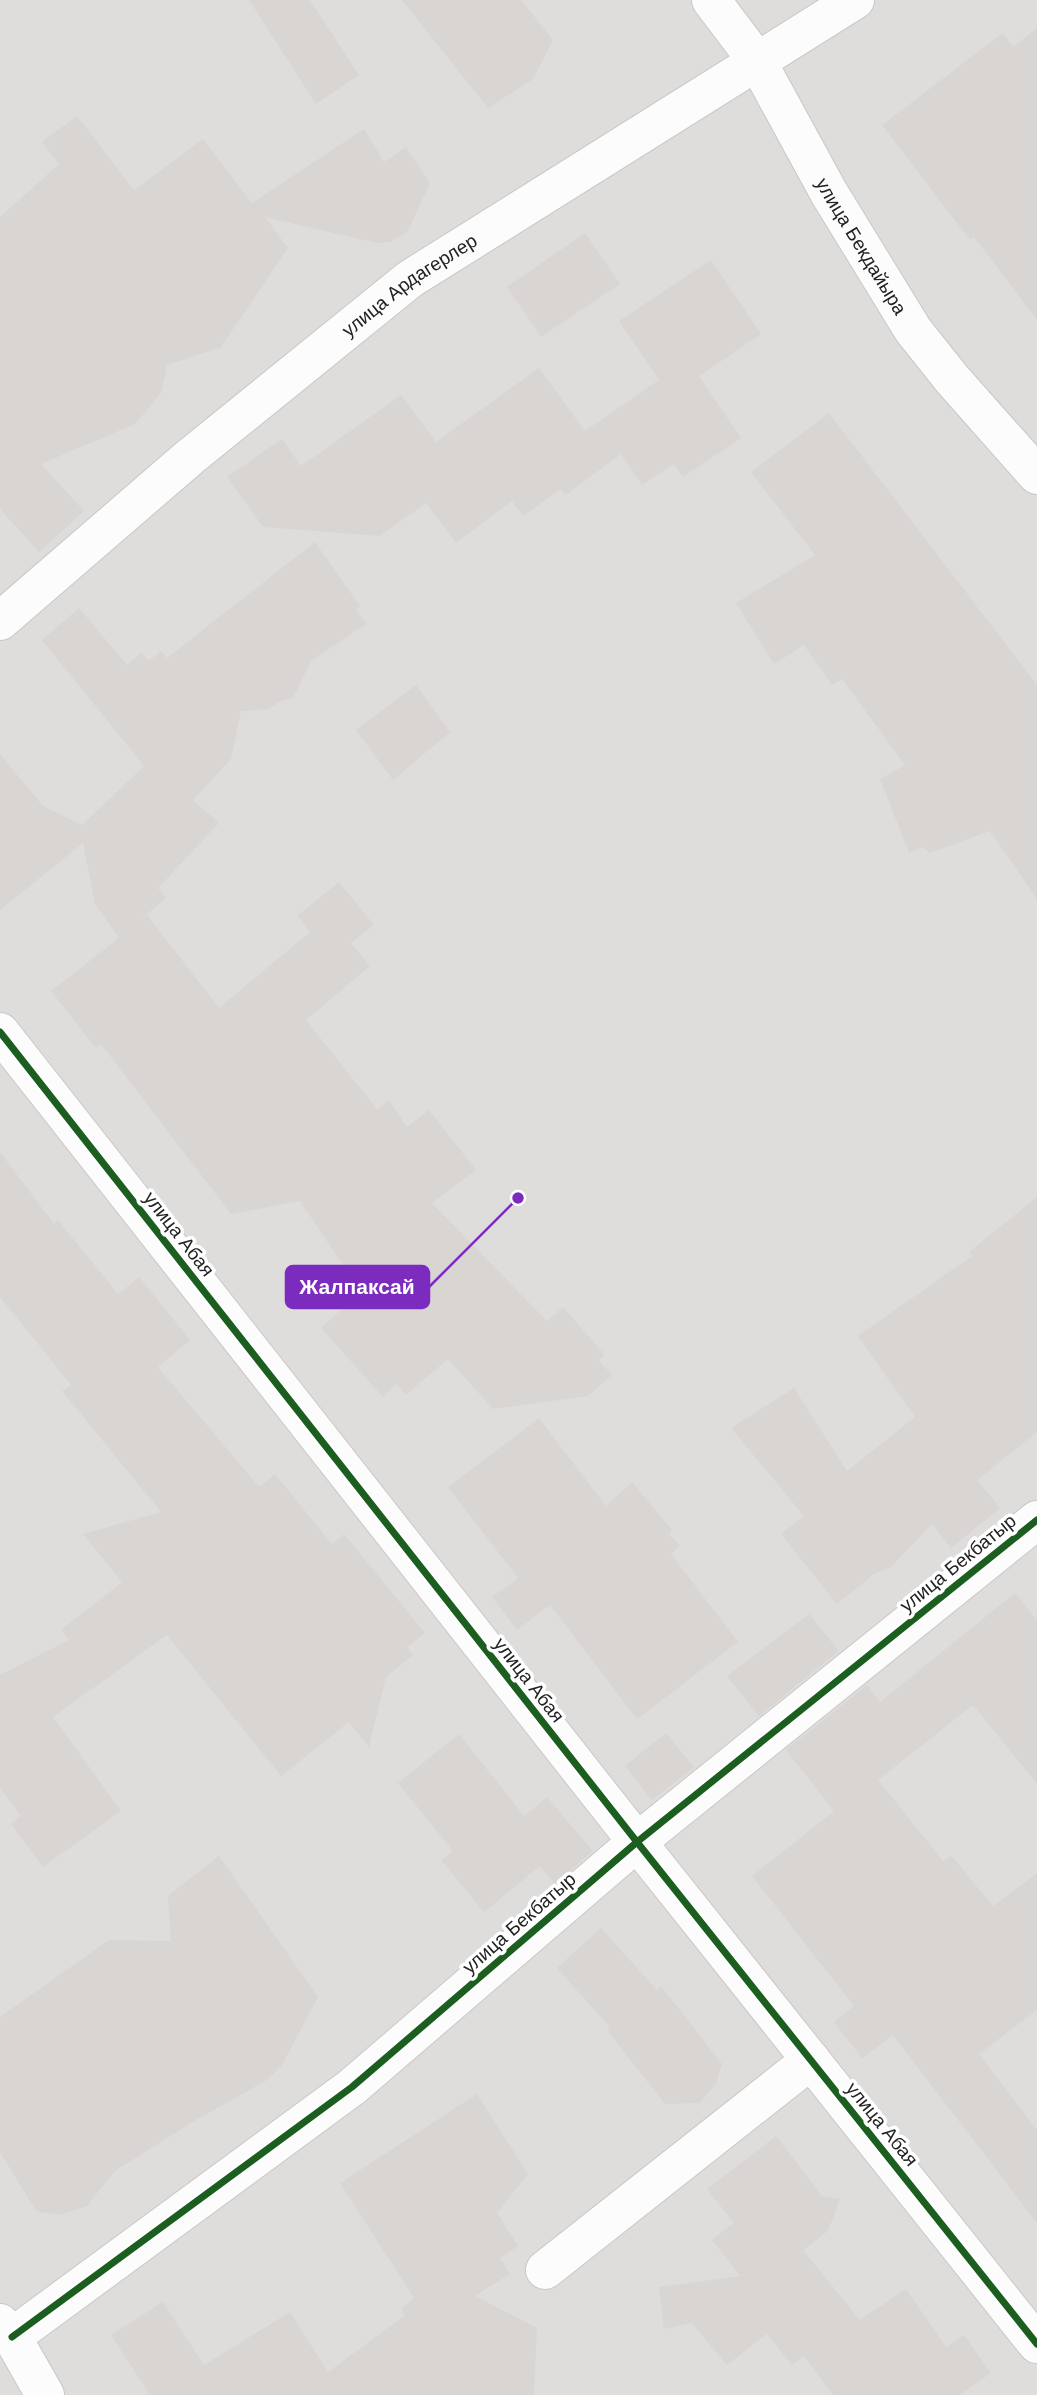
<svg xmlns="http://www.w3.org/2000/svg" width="1037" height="2395" viewBox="0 0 1037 2395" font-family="Helvetica,sans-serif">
  <rect width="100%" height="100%" fill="#f0edea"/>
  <rect fill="#dfdddc" x="0" y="0" width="1037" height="2395"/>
  <g fill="#d8d5d3">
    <polygon points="249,0 310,0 359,75 316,104"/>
    <polygon points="402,0 521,0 553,40 533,79 488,108"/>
    <polygon points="1037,28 1037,320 974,237 970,240 882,125 1003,33 1013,47"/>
    <polygon points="77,116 134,190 203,139 252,203 364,129 384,162 406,147 430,183 408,231 391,242 377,243 265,217 288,248 221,347 167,365 161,393 135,424 41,464 84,511 39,552 0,509 0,217 59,164 42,142"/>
    <polygon points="585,233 620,284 541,337 507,287"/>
    <polygon points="711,260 761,334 699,376 741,438 683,477 674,464 642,485 621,454 566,495 561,489 523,516 512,501 456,543 426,503 380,536 263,527 227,477 282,439 301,466 401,395 436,442 539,368 585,431 659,380 619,321"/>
    <polygon points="829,413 1037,685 1037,899 990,831 930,853 923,847 909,853 880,779 905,765 842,679 832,685 804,645 774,664 736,603 815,555 751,472"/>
    <polygon points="315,542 360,606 356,609 366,624 311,661 293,698 280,701 269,709 241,711 231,759 193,800 219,823 158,888 166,898 138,922 147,915 219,1008 310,932 297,916 339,882 374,925 351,943 370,966 306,1020 377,1109 389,1100 407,1127 429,1110 476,1170 432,1203 547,1321 563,1307 605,1355 598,1360 612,1375 588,1396 493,1409 448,1359 406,1395 396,1384 383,1397 321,1328 361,1292 300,1201 231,1214 101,1044 96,1048 51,991 119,938 95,904 83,843 0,910 0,754 43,806 82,825 144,766 42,640 79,608 127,665 141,653 149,661 161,651 167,658"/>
    <polygon points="416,685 450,732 393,780 356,730"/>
    <polygon points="0,1152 54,1224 58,1220 118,1294 139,1277 190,1340 158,1367 259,1487 275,1474 332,1544 344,1534 425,1633 407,1647 413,1655 386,1677 369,1747 349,1722 281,1776 167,1635 53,1717 121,1811 43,1867 11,1824 21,1816 0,1788 0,1675 69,1640 61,1630 122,1582 83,1534 161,1512 62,1391 71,1385 0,1297"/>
    <polygon points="1037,1197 1037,1432 977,1480 1000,1508 951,1548 932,1524 891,1567 874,1574 837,1604 781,1534 804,1516 731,1428 794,1388 847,1471 915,1417 858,1336 972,1256 969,1252"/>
    <polygon points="539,1418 606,1506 632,1482 672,1530 669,1534 680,1546 671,1554 738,1642 637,1719 550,1605 517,1630 492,1597 518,1578 448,1487"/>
    <polygon points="1015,1593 1037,1620 1037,1784 973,1705 878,1780 943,1861 951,1855 993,1906 1037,1873 1037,2010 979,2054 1037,2130 1037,2223 893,2035 862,2058 834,2022 854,2006 752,1876 834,1811 786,1750 867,1685 880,1702"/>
    <polygon points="809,1614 839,1651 759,1716 727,1676"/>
    <polygon points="666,1733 694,1767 652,1800 625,1766"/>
    <polygon points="459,1734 524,1816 547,1797 593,1851 555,1884 540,1866 484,1912 441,1860 453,1851 398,1783"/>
    <polygon points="219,1856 318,1997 282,2065 267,2080 194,2121 115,2171 87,2206 59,2215 36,2211 0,2152 0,2017 109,1940 171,1941 168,1896"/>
    <polygon points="601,1928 657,1990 661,1986 722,2064 716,2083 700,2103 665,2104 607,2030 610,2027 557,1968"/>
    <polygon points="477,2094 528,2174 497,2213 518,2246 500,2258 510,2274 475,2296 537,2328 534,2395 150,2395 111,2335 163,2302 204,2365 290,2312 328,2372 405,2315 401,2309 414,2298 340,2183"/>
    <polygon points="776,2136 822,2196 840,2199 828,2231 803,2250 860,2320 906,2289 946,2347 964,2335 991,2373 960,2395 833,2395 804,2356 792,2365 767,2334 727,2365 692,2323 664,2329 659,2287 740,2276 712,2240 734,2223 707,2189"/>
  </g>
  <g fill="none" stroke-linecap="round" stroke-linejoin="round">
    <g stroke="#c9c8c6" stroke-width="40">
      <g id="minor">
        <path id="s1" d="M711 0 757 61 829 193 913 330 952 379 1037 475"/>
        <path id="s2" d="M0 621 190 457 410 279 855 0"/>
        <polyline points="0,1032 637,1842 1037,2344"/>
        <polyline points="545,2270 811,2060"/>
        <polyline points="0,2323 12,2337 45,2395"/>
        <polyline points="12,2337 352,2087 637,1842 1037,1520"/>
      </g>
    </g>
    <use href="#minor" stroke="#fdfcfc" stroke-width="38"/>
    <g stroke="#fff" stroke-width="11">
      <g id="cycleway">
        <polyline points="0,1032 637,1842 1037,2344"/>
        <polyline points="12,2337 352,2087 637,1842 1037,1520"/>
      </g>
    </g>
    <use href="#cycleway" stroke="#1b5e20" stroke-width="7"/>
  </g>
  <g text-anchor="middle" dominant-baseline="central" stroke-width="7" stroke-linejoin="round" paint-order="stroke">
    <g font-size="19" fill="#222" stroke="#fff">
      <text stroke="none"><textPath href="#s1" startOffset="289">улица Бекдайыра</textPath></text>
      <text stroke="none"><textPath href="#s2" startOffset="530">улица Ардагерлер</textPath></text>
      <text transform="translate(179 1234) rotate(52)">улица Абая</text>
      <text transform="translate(958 1563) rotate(-39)">улица Бекбатыр</text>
      <text transform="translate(529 1680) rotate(52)">улица Абая</text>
      <text transform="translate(519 1923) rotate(-41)">улица Бекбатыр</text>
      <text transform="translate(882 2124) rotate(51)">улица Абая</text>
    </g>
  </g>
  <path fill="none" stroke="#7b2cbf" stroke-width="2.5" d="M518 1198L429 1287"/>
  <circle fill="#7b2cbf" stroke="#fff" stroke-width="2.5" cx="518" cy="1198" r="7"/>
  <rect fill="#7b2cbf" stroke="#7b2cbf" stroke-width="2.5" x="286" y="1266" width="143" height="42" rx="7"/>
  <g font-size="21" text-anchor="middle" font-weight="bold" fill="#fff">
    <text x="357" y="1294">Жалпаксай</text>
  </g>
</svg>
